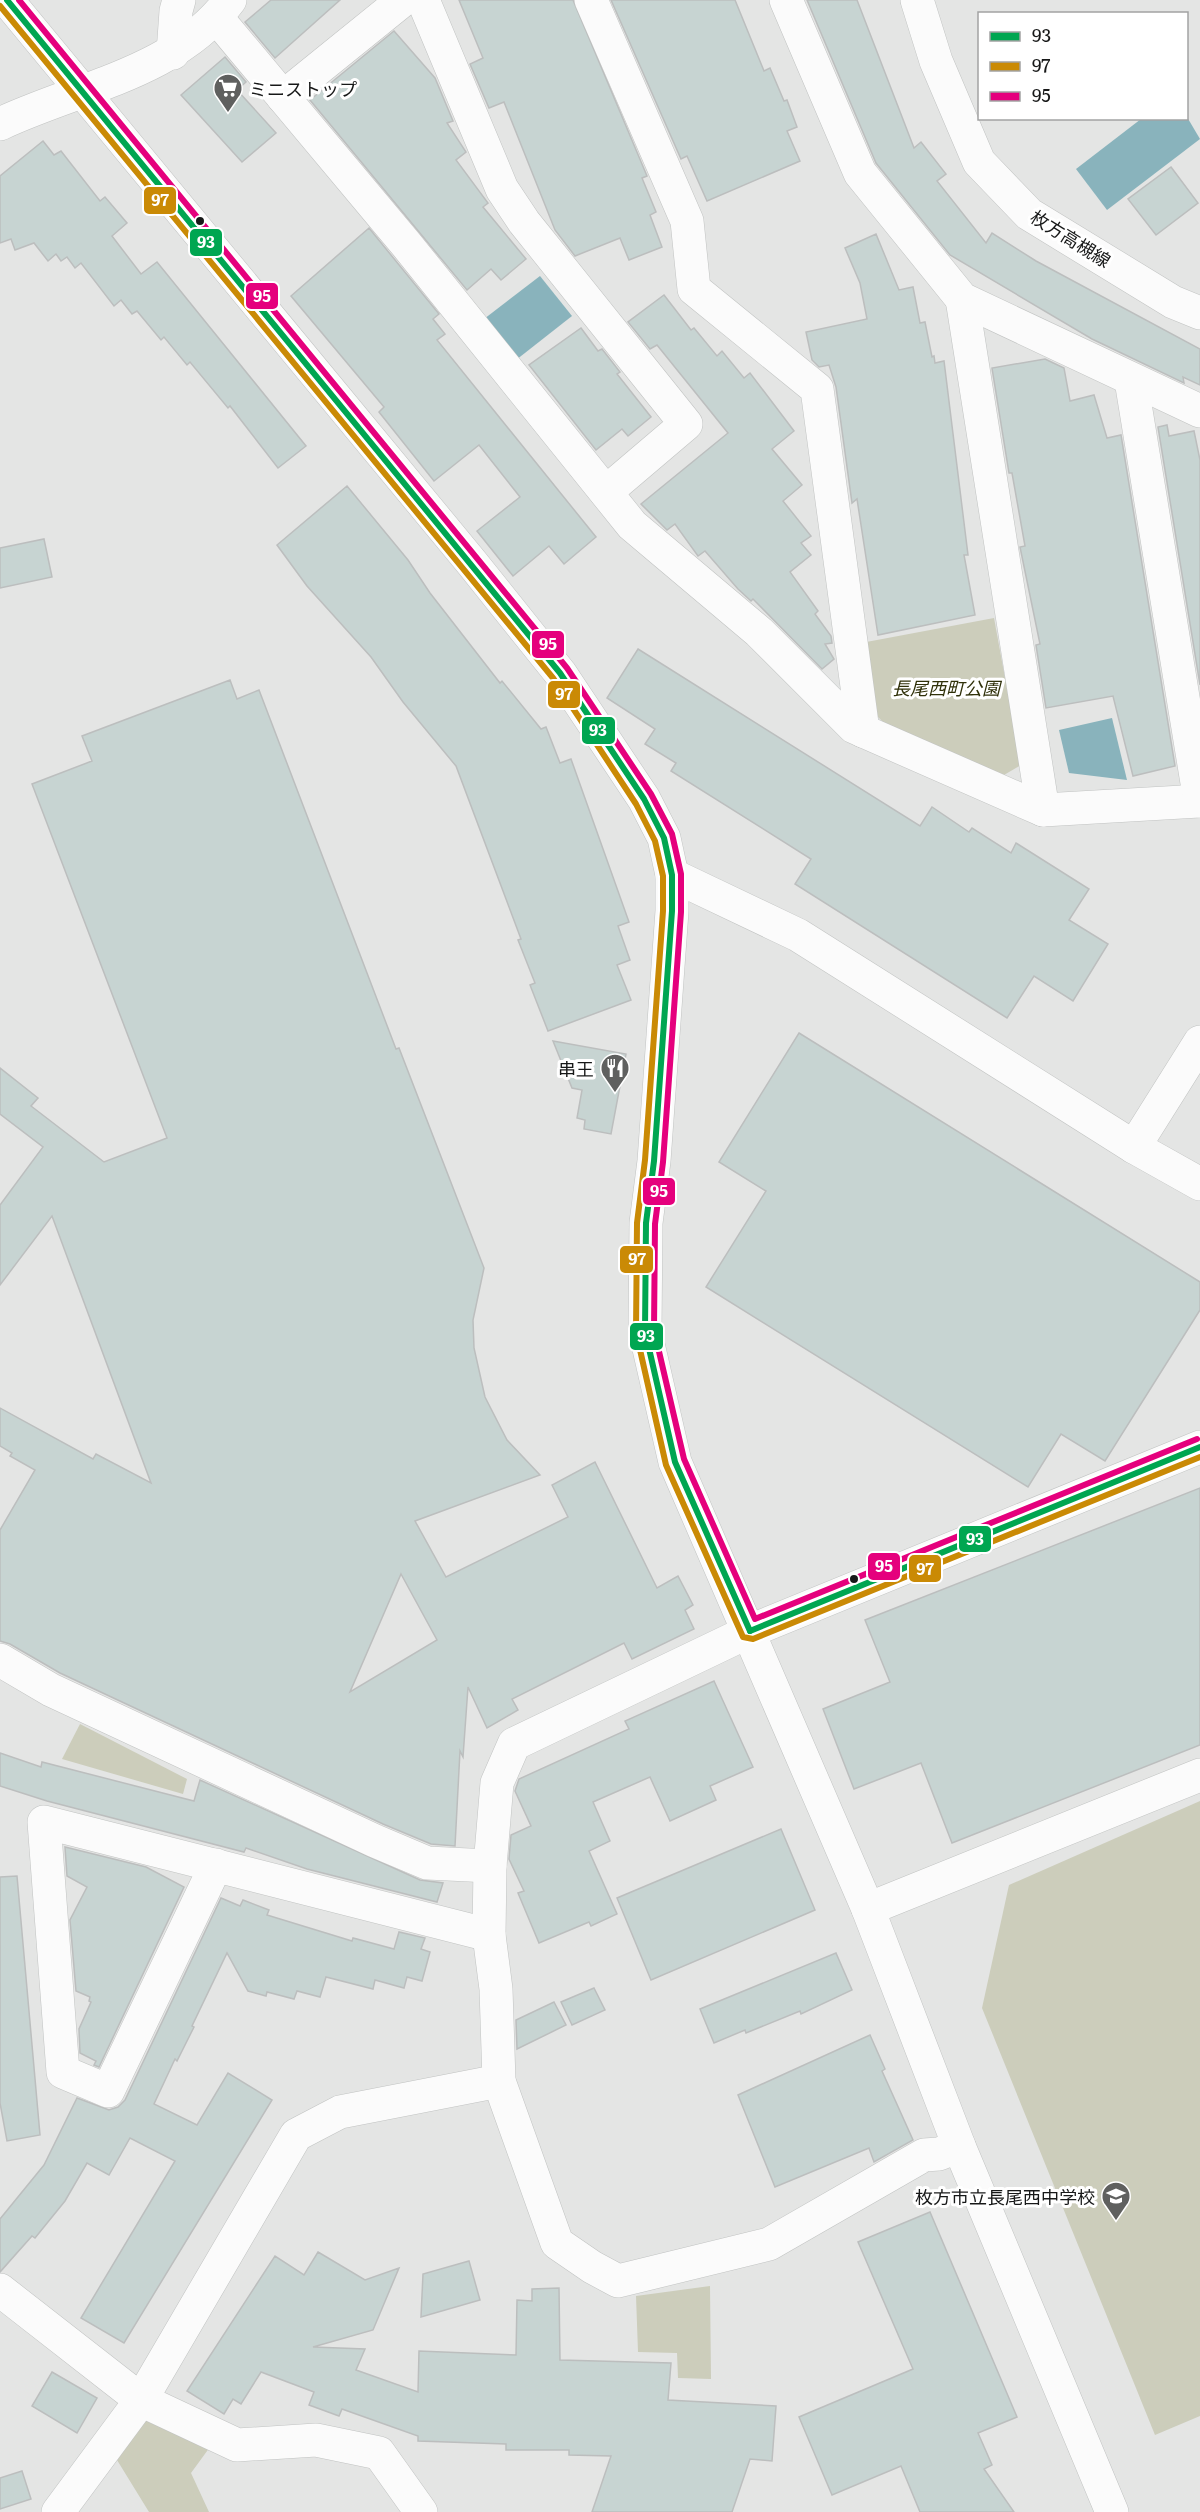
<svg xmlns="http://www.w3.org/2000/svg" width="1200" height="2512" viewBox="0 0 1200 2512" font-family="Literata,'Noto Sans JP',serif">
  <rect width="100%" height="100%" fill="#e4e5e4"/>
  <g fill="#cccdbb">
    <polygon points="994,618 1021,765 1004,775 887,726 874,713 861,643"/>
    <polygon points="80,1724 187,1779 183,1794 62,1759"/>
    <polygon points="1200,1801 1200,2416 1155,2435 982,2008 1009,1885"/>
    <polygon points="710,2286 711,2379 678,2378 677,2353 638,2352 636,2296"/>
    <polygon points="146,2416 210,2447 191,2473 209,2512 149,2512 117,2460"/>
  </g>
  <g fill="#89b3bc">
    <polygon points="1187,117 1200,139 1107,210 1076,169 1141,119"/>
    <polygon points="540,276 572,316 516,360 484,319"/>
    <polygon points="1112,718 1127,780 1069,773 1059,730"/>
  </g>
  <g fill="#c7d4d2" stroke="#bcbebe" stroke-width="1.5" fill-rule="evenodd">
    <polygon points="271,0 340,0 275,58 245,22"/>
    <polygon points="459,0 573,0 647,176 642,178 656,212 650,215 662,247 629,260 620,238 575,256 555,230 504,102 489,108 470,64 483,58"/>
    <polygon points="611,0 735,0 764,71 770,68 784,101 787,100 797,127 787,131 800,161 707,201 687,156 681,159"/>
    <polygon points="807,0 857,0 914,148 921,142 946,174 937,181 986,243 992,233 1036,261 1200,349 1200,385 1183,377 1184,383 1092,339 950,255 876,163"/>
    <polygon points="394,31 435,78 453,121 447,123 466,152 456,160 488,203 483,207 526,259 501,280 491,269 467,290 310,100"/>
    <polygon points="225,57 246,82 237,90 276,133 242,162 181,95"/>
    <polygon points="43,141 54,155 61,151 100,201 105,197 127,223 112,236 141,274 157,262 306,446 278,468 230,406 228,408 190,362 187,365 164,337 161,340 137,311 132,314 121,300 114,306 81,263 75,268 67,257 61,261 56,254 48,261 34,243 15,250 11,239 0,243 0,176"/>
    <polygon points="1171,167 1198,203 1156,235 1128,199"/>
    <polygon points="369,228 439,314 433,319 445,334 437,340 596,537 564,564 549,546 513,576 477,531 520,497 479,445 434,481 379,412 384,407 291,296"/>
    <polygon points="876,234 899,290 913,287 920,323 925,322 932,357 934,356 935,363 944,361 968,555 964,555 975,615 878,635 857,499 852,503 836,387 829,365 819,367 812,360 806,332 867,319 860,283 845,248"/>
    <polygon points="664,295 691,330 694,328 717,356 722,351 744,378 750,373 794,431 772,449 802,485 783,501 811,536 801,543 811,555 790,572 818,611 815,614 831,636 832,643 825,644 834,659 822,669 753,599 751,601 738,589 705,551 698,556 675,524 667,530 641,504 728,433 657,345 650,349 628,322"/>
    <polygon points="581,328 598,351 602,349 620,372 617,374 651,417 628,436 622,429 596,450 529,365"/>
    <polygon points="1045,359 1064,368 1070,401 1094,395 1107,438 1121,435 1175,766 1133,776 1113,696 1046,708 1036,645 1040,644 1020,547 1025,546 1012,473 1009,473 992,368"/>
    <polygon points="1167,425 1169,436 1194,431 1200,460 1200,685 1158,427"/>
    <polygon points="347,486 408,560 430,593 500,683 502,681 541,729 546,727 560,763 571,759 629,922 618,926 630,960 617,965 631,1000 548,1031 530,985 535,983 518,940 521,939 456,766 403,702 371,657 307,586 277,545"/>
    <polygon points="44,539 52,577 0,588 0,548"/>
    <polygon points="638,649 920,826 932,807 969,832 972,828 1011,853 1016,843 1089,889 1069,920 1108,944 1073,1001 1034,976 1007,1018 795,884 811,859 671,771 676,763 645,744 655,729 607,698"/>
    <path d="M230 680 237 699 259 690 396 1049 399 1048 484 1268 473 1320 474 1348 485 1397 507 1440 540 1475 415 1521 446 1577 568 1517 552 1485 595 1462 657 1588 678 1576 693 1605 685 1610 694 1629 632 1659 624 1643 512 1699 518 1710 487 1728 468 1687 463 1757 460 1751 455 1846 431 1844 383 1824 60 1673 10 1644 0 1641V1530L35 1470 10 1456 12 1453 0 1446V1408L93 1459 96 1454 151 1483 52 1216 0 1285V1205L43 1147 0 1114V1068L38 1098 31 1106 104 1162 167 1138 32 784 92 761 82 736ZM401 1574 437 1640 350 1692Z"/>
    <polygon points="799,1033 1200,1282 1200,1310 1105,1461 1061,1434 1028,1487 706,1287 766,1191 719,1162"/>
    <polygon points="553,1041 626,1054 611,1134 584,1129 585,1120 577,1118 582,1090 572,1088"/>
    <polygon points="1200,1488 1200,1745 952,1843 921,1763 854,1789 823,1709 890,1682 865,1620"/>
    <polygon points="714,1681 753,1767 710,1786 716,1800 670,1821 650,1777 593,1802 610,1841 589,1851 617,1914 591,1926 589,1922 539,1943 518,1893 524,1891 509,1859 511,1835 531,1826 515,1791 519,1779 629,1729 625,1721"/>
    <polygon points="0,1753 41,1767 42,1762 194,1801 200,1780 420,1880 443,1883 437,1902 307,1869 246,1848 244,1852 47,1801 0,1786"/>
    <polygon points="781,1829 815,1910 651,1980 617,1898"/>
    <polygon points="65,1847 146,1867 184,1887 99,2067 94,2065 96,2061 80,2053 79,2029 91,2002 89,2001 90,1997 76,1991 70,1920 87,1887 67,1876"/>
    <polygon points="17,1876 40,2135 7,2141 0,2103 0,1877"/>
    <polygon points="221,1898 240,1906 243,1900 269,1910 267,1915 352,1941 353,1938 394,1949 399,1932 425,1938 421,1949 430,1952 422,1981 407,1977 404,1988 375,1980 373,1989 326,1977 320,1997 297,1991 294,1999 267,1992 266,1996 248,1991 227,1953 192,2026 194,2027 177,2061 175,2059 154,2104 197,2125 228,2073 272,2100 124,2343 81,2318 175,2161 130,2138 109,2175 87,2163 65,2201 35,2238 32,2236 0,2272 0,2219 44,2165 77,2098 109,2110 118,2107 125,2100"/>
    <polygon points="836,1953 852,1990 801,2014 800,2011 746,2033 745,2030 714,2043 700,2009"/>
    <polygon points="594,1988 605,2010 572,2025 561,2002"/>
    <polygon points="554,2002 566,2025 517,2049 516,2020"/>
    <polygon points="870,2035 885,2069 882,2071 913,2140 874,2162 869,2148 775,2187 738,2095"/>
    <polygon points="930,2212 1017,2417 978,2433 992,2465 984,2469 1014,2512 920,2512 901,2466 832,2495 799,2417 913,2369 858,2242"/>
    <polygon points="318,2252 365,2280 399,2268 373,2330 313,2347 365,2349 356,2370 418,2392 419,2351 516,2355 517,2300 532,2301 532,2289 559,2288 560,2360 671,2363 668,2400 776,2406 772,2461 750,2459 732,2512 592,2512 611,2456 569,2455 569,2450 506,2450 506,2444 418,2441 418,2436 342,2409 339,2416 309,2405 314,2392 261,2372 241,2404 233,2399 224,2414 187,2391 275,2256 304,2275"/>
    <polygon points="469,2261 480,2300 421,2317 423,2274"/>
    <polygon points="52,2372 97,2398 77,2433 32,2406"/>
    <polygon points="22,2471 31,2499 0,2509 0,2478"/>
  </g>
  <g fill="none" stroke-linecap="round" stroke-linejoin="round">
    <g stroke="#c1c3c2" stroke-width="34">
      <g id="street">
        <polyline points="423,0 502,189 524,222 686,424 606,492"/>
        <polyline points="591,0 687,221 694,289 817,389 863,731"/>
        <polyline points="786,0 860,173 962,299 1200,411"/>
        <polyline points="217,18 406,244 632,525 759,632 854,727 1043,810 1200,801"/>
        <polyline points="173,53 176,11 179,0"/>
        <polyline points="283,97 403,0"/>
        <polyline points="962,299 1043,810"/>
        <polyline points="1131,380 1200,801"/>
        <polyline points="1134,1147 1200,1042"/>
        <polyline points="750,1631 514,1744 497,1783 490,1866 489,1935 496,1989 499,2081 557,2243 592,2267 618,2281 769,2244 924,2155 939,2154 959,2146"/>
        <polyline points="0,1660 51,1690 375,1841 427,1863 490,1866"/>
        <polyline points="216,1865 108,2091 63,2072 44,1822 489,1935"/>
        <polyline points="868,1909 1200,1775"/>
        <polyline points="0,2290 141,2400 237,2445 316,2440 379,2453 421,2512"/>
        <polyline points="58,2512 141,2400 296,2135 340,2112 499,2081"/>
      </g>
    </g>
    <g stroke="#c1c3c2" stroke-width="34">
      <g id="secondary">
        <polyline points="7,0 472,563 560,673 644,799 664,838 672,875 672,911 654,1161 646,1223 645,1331 675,1462 868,1909 959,2146 1112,2512"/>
        <polyline points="672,875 798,935 1134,1147 1200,1184"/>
        <polyline points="750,1631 1200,1447"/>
      </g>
    </g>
    <g stroke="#c1c3c2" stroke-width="34">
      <g id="primary">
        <polyline points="917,0 936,61 979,162 1029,214 1173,302 1200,313"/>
        <path d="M0 124C78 87 176 73 230 0"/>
      </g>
    </g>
    <use href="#street" stroke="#fbfbfb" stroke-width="33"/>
    <use href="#secondary" stroke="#fbfbfb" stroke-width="33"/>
    <use href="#primary" stroke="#fbfbfb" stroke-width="33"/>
    <g stroke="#fff" stroke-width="10">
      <g id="bus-1">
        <polyline points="7,0 560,673 644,799 664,838 672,875 672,911 654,1161 646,1223 645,1331 675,1462 750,1631"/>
        <polyline points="750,1631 1200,1447"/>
      </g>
    </g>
    <g stroke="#fff" stroke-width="10">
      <polyline id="bus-2" points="0,6 553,678 636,804 655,841 663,876 663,911 645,1160 637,1223 636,1332 666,1465 743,1637 753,1639 1200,1457"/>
    </g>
    <g stroke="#fff" stroke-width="10">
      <polyline id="bus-3" points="19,0 567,668 651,794 672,834 681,874 681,912 663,1162 655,1224 654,1330 684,1459 755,1619 1197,1439"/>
    </g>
    <use href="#bus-1" stroke="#00a651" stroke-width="6"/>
    <use href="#bus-2" stroke="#ca8a05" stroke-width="6"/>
    <use href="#bus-3" stroke="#e5007d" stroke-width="6"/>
  </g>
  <defs>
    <g id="supermarket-pin" transform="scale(1.5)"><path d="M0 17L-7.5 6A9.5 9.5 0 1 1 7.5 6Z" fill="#5f605f" stroke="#fff"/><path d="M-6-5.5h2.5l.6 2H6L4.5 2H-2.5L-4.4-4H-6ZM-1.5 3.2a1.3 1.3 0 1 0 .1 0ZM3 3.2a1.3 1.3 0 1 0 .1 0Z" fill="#fff"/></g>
    <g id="restaurant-pin" transform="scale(1.5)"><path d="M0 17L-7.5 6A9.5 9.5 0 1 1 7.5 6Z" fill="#5f605f" stroke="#fff"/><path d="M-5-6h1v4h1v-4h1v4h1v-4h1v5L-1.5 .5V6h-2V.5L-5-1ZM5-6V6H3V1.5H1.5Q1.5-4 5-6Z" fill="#fff"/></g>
    <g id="school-pin" transform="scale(1.5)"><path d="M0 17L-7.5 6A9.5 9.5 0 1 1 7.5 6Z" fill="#5f605f" stroke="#fff"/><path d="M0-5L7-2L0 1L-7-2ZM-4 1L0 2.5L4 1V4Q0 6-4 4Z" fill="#fff"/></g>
  </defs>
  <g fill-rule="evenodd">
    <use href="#supermarket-pin" x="228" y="88"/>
    <use href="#restaurant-pin" x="615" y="1068"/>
    <use href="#school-pin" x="1116" y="2196"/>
  </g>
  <g fill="#171818" stroke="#fff" stroke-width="2">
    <circle cx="200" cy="221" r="5"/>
    <circle cx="854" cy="1579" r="5"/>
  </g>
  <g text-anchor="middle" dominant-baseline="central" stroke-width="6" stroke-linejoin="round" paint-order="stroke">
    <g font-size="18" fill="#171818" stroke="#fff" text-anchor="end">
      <text x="249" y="88" text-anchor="start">ミニストップ</text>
      <text x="594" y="1068">串王</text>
      <text x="1095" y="2196">枚方市立長尾西中学校</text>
    </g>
    <g font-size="18" fill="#171818" stroke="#fff">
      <text transform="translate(1071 238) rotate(32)">枚方高槻線</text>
    </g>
    <g font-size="18" font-style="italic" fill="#30310a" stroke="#fff">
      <text x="946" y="687">長尾西町公園</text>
    </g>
  </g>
  <g stroke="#fff" stroke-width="2">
    <rect x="143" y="186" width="34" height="29" rx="6" fill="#ca8a05"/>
    <rect x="189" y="228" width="34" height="29" rx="6" fill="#00a651"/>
    <rect x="245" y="282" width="34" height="28" rx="6" fill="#e5007d"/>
    <rect x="531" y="630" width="34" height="29" rx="6" fill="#e5007d"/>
    <rect x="547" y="680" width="34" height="29" rx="6" fill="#ca8a05"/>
    <rect x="581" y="716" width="35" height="29" rx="6" fill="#00a651"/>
    <rect x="642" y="1177" width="34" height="29" rx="6" fill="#e5007d"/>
    <rect x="619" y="1245" width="35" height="29" rx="6" fill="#ca8a05"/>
    <rect x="629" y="1322" width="35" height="29" rx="6" fill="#00a651"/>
    <rect x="958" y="1525" width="34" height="28" rx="6" fill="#00a651"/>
    <rect x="867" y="1552" width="34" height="29" rx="6" fill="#e5007d"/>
    <rect x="908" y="1554" width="34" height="29" rx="6" fill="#ca8a05"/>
  </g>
  <g font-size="16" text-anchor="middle" font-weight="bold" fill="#fff">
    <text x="160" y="206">97</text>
    <text x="206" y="248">93</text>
    <text x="262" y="302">95</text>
    <text x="548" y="650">95</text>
    <text x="564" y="700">97</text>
    <text x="598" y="736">93</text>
    <text x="659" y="1197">95</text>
    <text x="637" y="1265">97</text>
    <text x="646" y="1342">93</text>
    <text x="975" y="1545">93</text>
    <text x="884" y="1572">95</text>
    <text x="925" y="1575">97</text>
  </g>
  <rect x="978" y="12" width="210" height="108" fill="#ffffff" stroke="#a2a3a3" stroke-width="1.5"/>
  <rect x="990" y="32" width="30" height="9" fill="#00a651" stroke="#a2a3a3" stroke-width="1.5"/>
  <text x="1032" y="42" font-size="18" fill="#171818">93</text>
  <rect x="990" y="62" width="30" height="9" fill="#ca8a05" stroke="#a2a3a3" stroke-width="1.5"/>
  <text x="1032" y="72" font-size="18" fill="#171818">97</text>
  <rect x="990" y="92" width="30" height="9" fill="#e5007d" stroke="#a2a3a3" stroke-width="1.5"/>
  <text x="1032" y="102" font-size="18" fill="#171818">95</text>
</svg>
